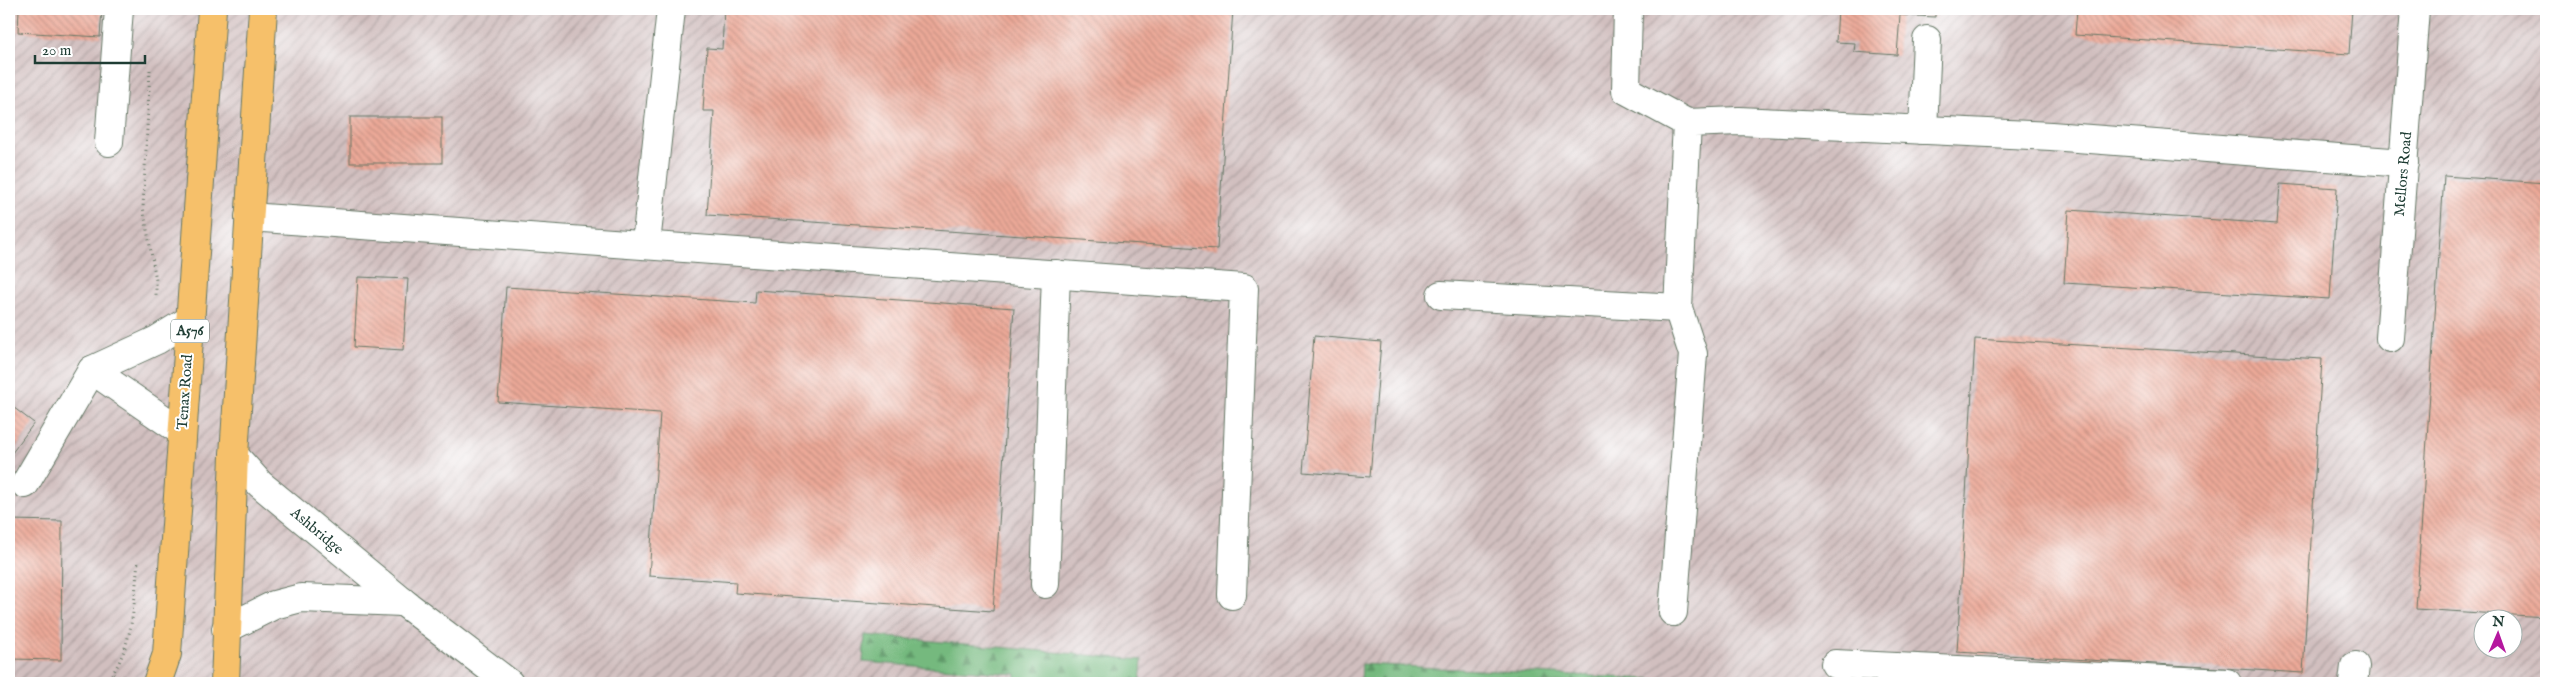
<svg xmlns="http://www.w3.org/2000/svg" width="2555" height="692" viewBox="0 0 2555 692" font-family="'IM FELL English',serif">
  <defs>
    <pattern id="industrial-furrows" width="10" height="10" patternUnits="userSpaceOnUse" patternTransform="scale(1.25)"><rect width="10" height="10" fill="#d1bfbf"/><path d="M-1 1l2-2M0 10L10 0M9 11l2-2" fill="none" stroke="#a99c9c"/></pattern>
    <pattern id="forest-firs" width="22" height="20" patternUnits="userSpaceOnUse" patternTransform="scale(1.25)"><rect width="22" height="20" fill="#74b97e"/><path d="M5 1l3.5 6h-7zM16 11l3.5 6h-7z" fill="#5f9868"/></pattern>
    <pattern id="building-back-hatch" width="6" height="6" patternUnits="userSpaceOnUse" patternTransform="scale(1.25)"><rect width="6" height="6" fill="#eca998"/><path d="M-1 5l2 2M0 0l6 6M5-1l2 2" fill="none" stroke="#bf8b7d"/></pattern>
  </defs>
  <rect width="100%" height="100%" fill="#fff"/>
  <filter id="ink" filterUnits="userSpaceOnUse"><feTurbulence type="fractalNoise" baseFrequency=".02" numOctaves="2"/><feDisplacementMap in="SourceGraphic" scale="10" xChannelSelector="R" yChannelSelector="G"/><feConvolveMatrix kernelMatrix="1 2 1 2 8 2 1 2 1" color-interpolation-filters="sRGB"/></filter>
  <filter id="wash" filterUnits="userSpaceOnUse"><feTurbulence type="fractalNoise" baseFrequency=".0096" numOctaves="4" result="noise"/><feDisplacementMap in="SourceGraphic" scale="20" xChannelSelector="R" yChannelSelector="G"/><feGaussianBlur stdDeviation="1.12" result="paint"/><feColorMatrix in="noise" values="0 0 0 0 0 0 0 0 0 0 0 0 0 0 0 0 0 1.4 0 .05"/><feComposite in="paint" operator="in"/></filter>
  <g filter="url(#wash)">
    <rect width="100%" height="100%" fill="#e7e2bf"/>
    <path fill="url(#industrial-furrows)" fill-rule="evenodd" d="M9 9H2546V683H9ZM2482 620H2512V650H2482Z"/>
    <g fill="url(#forest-firs)" stroke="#4a7b59">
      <polygon points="865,635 1142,660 1140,683 1016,683 1016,674 863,662"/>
      <polygon points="1362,664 1707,682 1707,683 1361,683"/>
    </g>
    <g id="blocks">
      <g fill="url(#building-back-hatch)">
        <polygon points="19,9 102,9 100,37 18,32"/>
        <polygon points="724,9 1233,9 1217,249 707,215 714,111 703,111 707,48 722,49"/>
        <polygon points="1838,9 1935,9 1935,17 1900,15 1897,55 1854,52 1855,43 1836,42"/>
        <polygon points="2077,9 2352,9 2349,54 2075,35"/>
        <rect x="350" y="117" width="92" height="46"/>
        <polygon points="2444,176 2546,183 2546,617 2416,609"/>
        <polygon points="2280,184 2337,188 2330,299 2064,283 2069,210 2277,224"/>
        <polygon points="358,277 408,279 403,350 354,347"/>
        <polygon points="506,287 755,303 756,290 1014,308 993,611 735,593 736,582 649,576 660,413 498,402"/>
        <polygon points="1314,336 1381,342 1370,477 1303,472"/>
        <polygon points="1975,339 2322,359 2303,673 1957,652"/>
        <polygon points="9,404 34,423 9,457"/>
        <polygon points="9,520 62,521 61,660 9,659"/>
      </g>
    </g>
  </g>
  <g filter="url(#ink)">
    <use href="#blocks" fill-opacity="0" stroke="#657765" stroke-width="1"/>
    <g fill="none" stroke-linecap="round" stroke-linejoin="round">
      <g stroke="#657765" stroke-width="30">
        <g id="minor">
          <polyline points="1628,9 1626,90 1687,123"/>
          <polyline points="1923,130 1927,40"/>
          <polyline points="109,142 119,9"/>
          <polyline points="249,217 1244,288 1232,595"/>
          <polyline points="646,244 671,9"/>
          <polyline points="1441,295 1678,308 1687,123 1739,121 2051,136 2404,163"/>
          <polyline points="2390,338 2415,9"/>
          <polyline points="182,432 92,370 157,340 191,319"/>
          <polyline points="234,455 260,484 403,602 509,683"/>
          <polyline points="25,484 92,370"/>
          <polyline points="1045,584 1056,274"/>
          <polyline points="1673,612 1693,354 1678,308"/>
          <polyline points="226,629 274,605 301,598 403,602"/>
          <polyline points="1835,664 2227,683"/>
          <polyline points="2353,683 2355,666"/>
        </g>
      </g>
      <g stroke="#657765" stroke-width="30">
        <g id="major">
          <polyline points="157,683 167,654 212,9"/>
          <polyline points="225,683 234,455 263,9"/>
        </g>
      </g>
      <g stroke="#657765" stroke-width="3" stroke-dasharray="1 4" stroke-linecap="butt">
        <polyline points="150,70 143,207 156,280 156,295"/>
        <polyline points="113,674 125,682"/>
        <path d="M106 683C134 648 134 603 138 560"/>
      </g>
      <use href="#minor" stroke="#fff" stroke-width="28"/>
      <use href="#major" stroke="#f6c06b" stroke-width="28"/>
    </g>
  </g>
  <g text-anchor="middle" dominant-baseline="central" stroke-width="4" stroke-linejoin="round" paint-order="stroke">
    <rect fill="#fff" stroke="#627771" stroke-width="1" x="171" y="319.5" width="38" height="23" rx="4"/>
    <g font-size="14" font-weight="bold" fill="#1f3d34">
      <text x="190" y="331">A576</text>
    </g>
    <g font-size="15" fill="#1f3d34" stroke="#fff">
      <text transform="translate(2403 174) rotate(-85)">Mellors Road</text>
      <text transform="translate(185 392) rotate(-86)">Tenax Road</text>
      <text transform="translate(317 531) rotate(40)">Ashbridge</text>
    </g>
  </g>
  <rect width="2555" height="692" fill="none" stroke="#fff" stroke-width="30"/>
  <g transform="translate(2498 634) rotate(2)"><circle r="24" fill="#ffffff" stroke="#a5b1ae"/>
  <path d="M0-4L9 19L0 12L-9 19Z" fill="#b5179e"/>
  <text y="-8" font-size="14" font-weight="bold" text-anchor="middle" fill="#1f3d34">N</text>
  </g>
  <path d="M35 55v8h110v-8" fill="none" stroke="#1f3d34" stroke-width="2.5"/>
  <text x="42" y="55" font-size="15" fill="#1f3d34" stroke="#ffffff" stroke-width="4" paint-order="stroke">20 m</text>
</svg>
